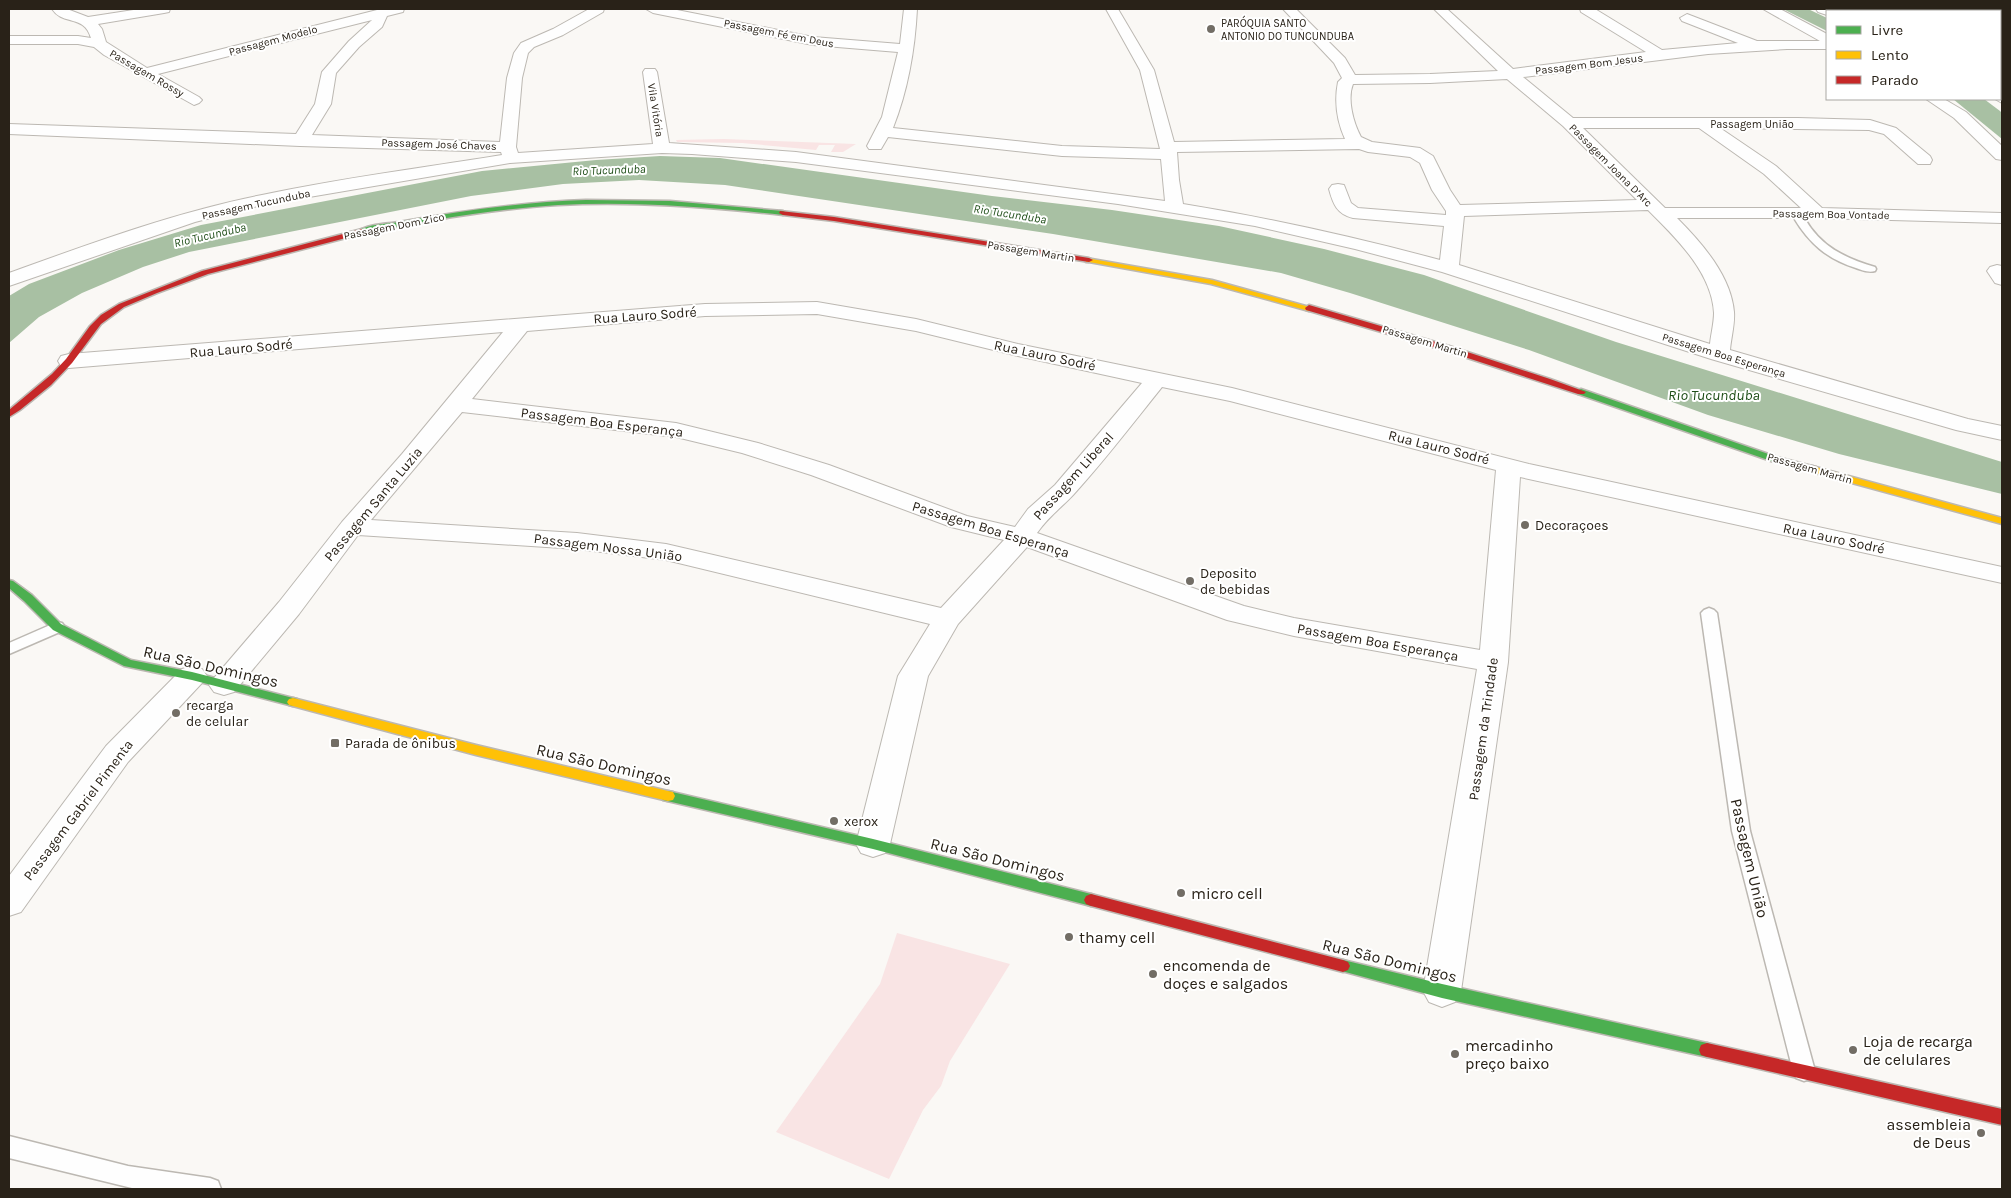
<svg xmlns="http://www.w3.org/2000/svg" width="2011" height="1198" viewBox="0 0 2011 1198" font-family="Karla,sans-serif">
<rect width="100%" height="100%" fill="#faf8f5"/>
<!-- green -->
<g fill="#f9e4e4">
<polygon points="724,139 856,144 843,152 831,152 835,145 819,145 816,150 742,143 677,142 676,140"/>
<polygon points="897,933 1010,964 950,1061 941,1086 923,1110 889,1179 776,1132 880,984"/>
</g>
<!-- water -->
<g fill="#a8c0a3">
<polygon points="1783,9 1808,9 1827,18 1827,31"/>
<polygon points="1953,99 1984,99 2000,111 2002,113 2002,139"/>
<polygon points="660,156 720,158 992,196 1112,210 1219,226 1324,249 1424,275 1616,342 2002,462 2002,494 1839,454 1708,415 1529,350 1350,293 1281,273 1053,234 725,185 639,180 563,184 471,196 189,252 143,267 82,293 39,317 9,343 9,296 29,284 119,250 201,225 482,171 596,160"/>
</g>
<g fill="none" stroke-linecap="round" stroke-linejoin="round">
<defs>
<g id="lane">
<path d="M1817,210L1820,211V215L1805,219C1821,247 1845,258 1875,267L1876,269L1875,271C1868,273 1862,270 1856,268C1827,259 1809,243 1794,218L1795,216Z"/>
<polygon points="1709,608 1714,610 1717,613 1750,831 1815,1071 1812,1078 1804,1081 1796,1078 1793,1071 1732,831 1701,613 1704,610"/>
<polygon points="57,622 62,623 65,627 62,631 9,654 9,643"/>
<polygon points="9,1136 128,1166 210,1178 218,1181 221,1189 136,1189 9,1158"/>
</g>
<g id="street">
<path d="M52,9H67L88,17L140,9H170L169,12L164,13L98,24L102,29L106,42L147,68L381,9H404L403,12L387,16L382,27L359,47L336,73L331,104L312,135L500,142L507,78L514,53L521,43L553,29L589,9H604L603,12L563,35L534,47L528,53L522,78L516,147L518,153L653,144L643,72L645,69H655L657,72L669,143L796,152L1165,201L1161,159L1062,156L888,137L881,149H869L867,146L882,117L898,52L813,45L653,13L646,9H672L813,37L900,44L904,9H917C915,49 908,90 893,128L1062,146L1160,149L1140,70L1106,9H1118L1154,70L1174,142L1345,139C1337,121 1334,102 1338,82L1342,78L1334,63L1283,9H1296L1345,58L1355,75L1430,74L1498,71L1434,9H1447L1513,69L1646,52L1581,12L1580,9H1595L1662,50L1738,43L1682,21L1680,18L1687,14L1757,41H1820L1763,9H1780L1827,34V49H1787L1708,54L1523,77L1573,118H1798L1870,120L1896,128L1930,156L1932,160L1930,164H1918L1884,134L1869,130L1720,128L1776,166L1822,208L2002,213V223L1817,218H1677C1702,243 1731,276 1734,312C1735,324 1731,338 1730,350L1968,419L2002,426V440L1956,430L1711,359L1442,272L1355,249L1255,226L1118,204L796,162L692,154L662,153L510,163L262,205L195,222L9,286V273C92,243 176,212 262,195C341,178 422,168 502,155L501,152L300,146L9,134V124L296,134L315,104L322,72L349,41L372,20L158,74L199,97L202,100L199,103L194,105L104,55L94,47L78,44H9V36H78L91,38C84,14 63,26 52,9ZM1507,79L1563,126L1637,200L1460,205L1450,190L1433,156L1420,148L1372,142L1361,137C1353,122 1347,99 1353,84L1430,83ZM1583,128H1699L1764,174L1801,208H1665ZM1359,149L1368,152L1410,157L1420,163L1432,190L1446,211V215L1358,208L1351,203L1344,185L1338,184L1332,185L1329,189C1333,204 1337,214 1353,218L1444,226L1440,260C1355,237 1270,218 1183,204L1179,180L1177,152ZM1648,210C1675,237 1712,272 1714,313C1714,323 1711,334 1710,344L1459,265L1464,216Z"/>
<polygon points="1816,9 1833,9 1835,11 1827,11 1827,15 1818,12"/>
<polygon points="1896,9 1911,9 1913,11 1898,11"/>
<rect x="2000" y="43" width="2" height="8"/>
<polygon points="2000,90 2002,91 2002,103 1995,99 2000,99"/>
<polygon points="1926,99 1944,99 1966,112 2002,146 2002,160 1996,159 1954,118"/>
<polygon points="1997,265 2002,266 2002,285 1995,283 1987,271 1990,267"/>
<path d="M817,302L916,319L1018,344L1232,388L1529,464L2002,567V583L1520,477L1508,662L1461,991L1455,1002L1442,1007L1429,1002L1423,991L1477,669L1294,636L1227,620L1027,547L958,624L928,676L890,844L885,853L873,857L861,853L856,844L898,676L930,624L666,560L577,549L358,535L299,614L234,692L224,695L214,692L209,685L214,678L279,602L342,522L402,454L503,332L69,368L61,366L58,361L61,356L69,354L705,304ZM817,314L916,331L1018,356L1142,383L1055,485L1028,509L1015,527L967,516L829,465L758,443L676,423L472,399L527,331L705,316ZM1162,387L1230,401L1496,470L1480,650L1294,618L1244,606L1037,533C1048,517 1062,507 1074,494C1105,460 1133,423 1162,387ZM462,412L676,437L742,453L811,475L951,527L1004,540L941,608L666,544L577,533L371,520Z"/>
<polygon points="192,666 202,669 207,676 202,683 128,762 21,912 9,916 9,876 106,746 182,669"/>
</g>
<g id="fast">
<path d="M586,200L670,201L783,211L787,213L783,215C708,207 633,201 558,205C492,209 427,221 362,233L358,231C368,224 387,224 399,222C461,211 523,202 586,200Z"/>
<polygon points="1581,389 1777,457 1816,467 1817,469 1812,472 1771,461 1578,394 1578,390"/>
<polygon points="9,580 13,581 32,595 61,624 131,660 192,672 293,698 297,699 299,702 297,705 293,706 192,680 124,666 53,630 24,601 9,588"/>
<polygon points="668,791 873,839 1091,894 1096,896 1098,900 1096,904 1091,906 873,849 663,800 661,796 663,792"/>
<polygon points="1343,960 1442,984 1707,1043 1713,1045 1715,1050 1713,1055 1707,1057 1442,998 1338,970 1336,966 1338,962"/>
</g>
<g id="slow">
<polygon points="1086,258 1212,280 1313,308 1309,311 1211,284 1089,262 1086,262"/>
<polygon points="1812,466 2002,518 2002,524 1808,471 1807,469 1808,467"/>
<polygon points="293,698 476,745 668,791 673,792 675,796 673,800 668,801 476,755 289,705 287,702 289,699"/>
</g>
<g id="jam">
<polygon points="780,211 834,217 1089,258 1093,260 1089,262 834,221 783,215 779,213"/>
<polygon points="362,229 366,231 365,233 208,274 157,293 124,307 101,324 72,363 51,385 20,410 9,417 9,410 52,374 66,359 90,326 101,315 119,304 202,271"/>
<polygon points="1309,305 1449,346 1550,379 1586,392 1584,394 1578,394 1443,350 1306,310 1305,308"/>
<polygon points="1091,894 1343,960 1348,962 1350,966 1348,970 1343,972 1091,906 1086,904 1084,900 1086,896"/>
<polygon points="1707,1043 2002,1109 2002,1125 1707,1057 1701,1055 1699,1050 1701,1045"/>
</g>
</defs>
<!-- lane casing -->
<use href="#lane" stroke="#bcb8b2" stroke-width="3"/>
<!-- street casing -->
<use href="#street" stroke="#bcb8b2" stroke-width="2"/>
<!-- fast casing -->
<use href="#fast" stroke="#bcb8b2" stroke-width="3"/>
<!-- slow casing -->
<use href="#slow" stroke="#bcb8b2" stroke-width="3"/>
<!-- jam casing -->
<use href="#jam" stroke="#bcb8b2" stroke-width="3"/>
<!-- lane -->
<use href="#lane" fill="#fefefe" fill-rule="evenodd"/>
<!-- street -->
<use href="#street" fill="#fefefe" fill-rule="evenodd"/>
<!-- fast -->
<use href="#fast" fill="#4caf50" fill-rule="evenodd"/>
<!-- slow -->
<use href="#slow" fill="#ffc107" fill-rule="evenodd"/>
<!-- jam -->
<use href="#jam" fill="#c62828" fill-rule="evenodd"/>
</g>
<!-- markers -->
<g fill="#726d65" stroke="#fff" stroke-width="2">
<circle cx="1211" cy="29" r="5"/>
<circle cx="1525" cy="525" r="5"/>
<circle cx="1190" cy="581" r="5"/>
<circle cx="176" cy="713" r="5"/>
<rect x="330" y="738" width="10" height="10" rx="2.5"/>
<circle cx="834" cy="821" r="5"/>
<circle cx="1181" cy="893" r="5"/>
<circle cx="1069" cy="937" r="5"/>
<circle cx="1153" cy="974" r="5"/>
<circle cx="1853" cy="1050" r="5"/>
<circle cx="1455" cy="1054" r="5"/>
<circle cx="1981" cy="1133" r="5"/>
</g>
<g text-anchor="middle" stroke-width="4" stroke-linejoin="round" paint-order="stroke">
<!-- far-poi labels -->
<g font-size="11" fill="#292218" stroke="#fff" text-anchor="start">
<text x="1221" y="27">PARÓQUIA SANTO<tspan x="1221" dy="13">ANTONIO DO TUNCUNDUBA</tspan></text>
</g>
<!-- far-street labels -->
<g font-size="11" fill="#292218" stroke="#fff">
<text transform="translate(779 33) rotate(11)" y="4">Passagem Fé em Deus</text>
<text transform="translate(273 40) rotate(-15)" y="4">Passagem Modelo</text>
<text transform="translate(1589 64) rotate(-7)" y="4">Passagem Bom Jesus</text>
<text transform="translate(147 73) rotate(30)" y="4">Passagem Rossy</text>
<text transform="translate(656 110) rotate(81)" y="4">Vila Vitória</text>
<text x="1752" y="128">Passagem União</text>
<text transform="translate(439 144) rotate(2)" y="4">Passagem José Chaves</text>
<text transform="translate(1611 165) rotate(45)" y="4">Passagem Joana D’Arc</text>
<text transform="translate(256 204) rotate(-12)" y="4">Passagem Tucunduba</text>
<text transform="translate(1831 214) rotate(1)" y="4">Passagem Boa Vontade</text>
<text transform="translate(394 226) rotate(-11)" y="4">Passagem Dom Zico</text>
<text transform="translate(1031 251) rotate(9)" y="4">Passagem Martin</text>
<text transform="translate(1425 341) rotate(17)" y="4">Passagem Martin</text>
<text transform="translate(1724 355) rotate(17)" y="4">Passagem Boa Esperança</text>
<text transform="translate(1810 468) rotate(16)" y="4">Passagem Martin</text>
</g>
<!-- far-water labels -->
<g font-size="12" font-style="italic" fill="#1f4e18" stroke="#fff">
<text transform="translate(609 170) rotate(-2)" y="4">Rio Tucunduba</text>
<text transform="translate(1010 214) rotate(9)" y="4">Rio Tucunduba</text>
<text transform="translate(210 235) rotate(-13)" y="4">Rio Tucunduba</text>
</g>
<!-- street labels -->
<g font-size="14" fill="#292218" stroke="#fff">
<text transform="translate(645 315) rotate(-4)" y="5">Rua Lauro Sodré</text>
<text transform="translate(241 348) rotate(-5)" y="5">Rua Lauro Sodré</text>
<text transform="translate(1045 355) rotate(12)" y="5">Rua Lauro Sodré</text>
<text transform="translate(602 422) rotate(7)" y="5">Passagem Boa Esperança</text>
<text transform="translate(1439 447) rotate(14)" y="5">Rua Lauro Sodré</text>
<text transform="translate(1073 476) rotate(-48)" y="5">Passagem Liberal</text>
<text transform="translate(373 504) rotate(-50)" y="5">Passagem Santa Luzia</text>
<text transform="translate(991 529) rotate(17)" y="5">Passagem Boa Esperança</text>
<text transform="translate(1834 538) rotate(12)" y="5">Rua Lauro Sodré</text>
<text transform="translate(608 547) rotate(7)" y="5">Passagem Nossa União</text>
<text transform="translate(1378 642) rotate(10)" y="5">Passagem Boa Esperança</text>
<text transform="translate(1483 729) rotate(-82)" y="5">Passagem da Trindade</text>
<text transform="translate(78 810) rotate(-53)" y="5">Passagem Gabriel Pimenta</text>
</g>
<!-- poi labels -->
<g font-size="14" fill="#292218" stroke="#fff" text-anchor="start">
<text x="1535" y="530">Decoraçoes</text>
<text x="1200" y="578">Deposito<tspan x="1200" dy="16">de bebidas</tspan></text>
<text x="186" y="710">recarga<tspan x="186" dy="16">de celular</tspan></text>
<text x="345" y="748">Parada de ônibus</text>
<text x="844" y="826">xerox</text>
</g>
<!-- water labels -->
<g font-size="15" font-style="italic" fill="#1f4e18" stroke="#fff">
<text x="1714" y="400">Rio Tucunduba</text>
</g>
<!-- near-street labels -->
<g font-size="16" fill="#292218" stroke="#fff">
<text transform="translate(211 666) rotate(13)" y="6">Rua São Domingos</text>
<text transform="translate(604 764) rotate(13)" y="6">Rua São Domingos</text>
<text transform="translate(1750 858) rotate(77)" y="6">Passagem União</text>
<text transform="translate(998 859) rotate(14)" y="6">Rua São Domingos</text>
<text transform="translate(1390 960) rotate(14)" y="6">Rua São Domingos</text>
</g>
<!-- near-poi labels -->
<g font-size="16" fill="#292218" stroke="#fff" text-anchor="start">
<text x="1191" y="899">micro cell</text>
<text x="1079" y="943">thamy cell</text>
<text x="1163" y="971">encomenda de<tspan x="1163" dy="18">doçes e salgados</tspan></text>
<text x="1863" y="1047">Loja de recarga<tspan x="1863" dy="18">de celulares</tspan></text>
<text x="1465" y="1051">mercadinho<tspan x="1465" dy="18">preço baixo</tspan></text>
<text x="1971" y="1130" text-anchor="end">assembleia<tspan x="1971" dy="18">de Deus</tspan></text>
</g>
</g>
<!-- border -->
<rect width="2011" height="1198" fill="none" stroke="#292218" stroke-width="20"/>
<!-- legend -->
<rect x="1826" y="10" width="175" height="90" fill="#ffffff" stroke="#a9a7a3"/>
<rect x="1836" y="26" width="25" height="8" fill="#4caf50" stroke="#a9a7a3"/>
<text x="1871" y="35" font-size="15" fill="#292218">Livre</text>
<rect x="1836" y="51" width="25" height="8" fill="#ffc107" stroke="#a9a7a3"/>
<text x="1871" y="60" font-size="15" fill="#292218">Lento</text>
<rect x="1836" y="76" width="25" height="8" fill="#c62828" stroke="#a9a7a3"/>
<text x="1871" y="85" font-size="15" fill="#292218">Parado</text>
</svg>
